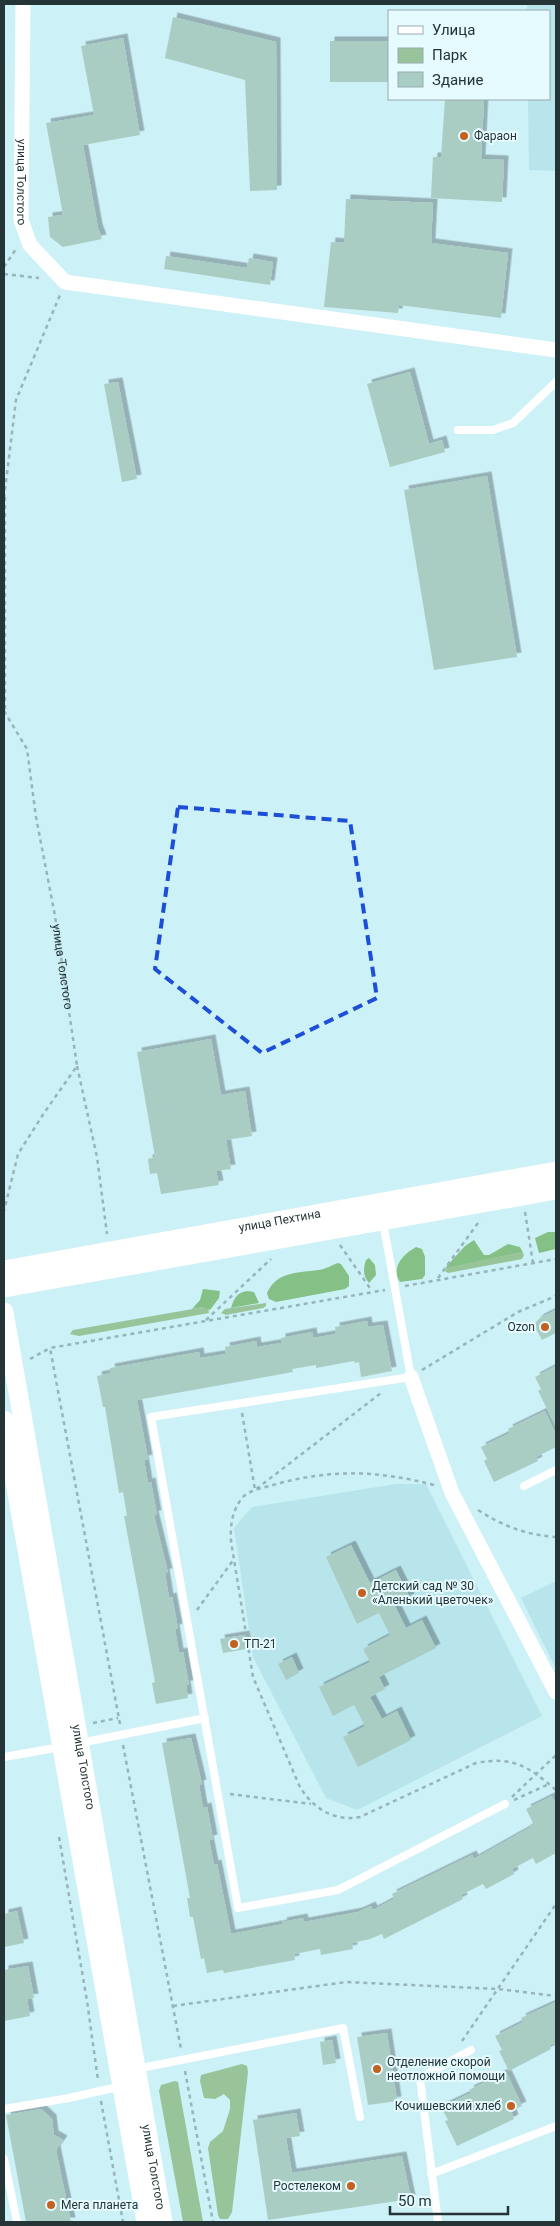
<svg xmlns="http://www.w3.org/2000/svg" width="560" height="2226" viewBox="0 0 560 2226" font-family="Roboto,sans-serif">
<defs>
<filter id="shadow"><feDropShadow dx="4.5" dy="-4.5" stdDeviation="0" flood-color="#0004"/></filter>
</defs>
<rect width="100%" height="100%" fill="#ccf1f7"/>
<!-- built -->
<g fill="#b7e5eb">
<polygon points="527,4 556,4 556,171 529,170 528,99 549,99 549,11 527,11"/>
<polygon points="396,1484 426,1484 542,1716 357,1810 326,1798 253,1657 234,1528 252,1507"/>
<polygon points="556,1581 556,1669 521,1598"/>
</g>
<!-- green -->
<g fill="#99c399">
<polygon points="519,1253 522,1253 524,1255 522,1259 448,1273 445,1271 447,1267"/>
<polygon points="266,1303 266,1306 263,1308 226,1315 221,1313 225,1309"/>
<polygon points="204,1307 208,1307 209,1313 79,1336 70,1334 73,1330"/>
<polygon points="242,2064 247,2066 248,2072 232,2212 228,2219 220,2219 218,2215 208,2148 210,2142 223,2131 230,2109 230,2100 224,2094 215,2099 204,2098 200,2081 201,2075"/>
<polygon points="175,2081 178,2082 203,2222 183,2222 159,2091 161,2085"/>
</g>
<!-- forest -->
<g fill="#85c086">
<polygon points="548,1232 556,1232 556,1249 539,1253 535,1238"/>
<polygon points="474,1240 484,1255 489,1255 508,1244 520,1247 524,1255 522,1253 519,1253 445,1268 465,1246"/>
<path d="M416,1247L422,1249L425,1257V1275L422,1279L400,1282C390,1267 404,1254 416,1247Z"/>
<path d="M369,1258L375,1265L376,1275L369,1283C363,1276 363,1269 366,1260Z"/>
<path d="M338,1263L341,1264L349,1276V1286L345,1289L276,1302L269,1299L267,1293C277,1271 298,1273 319,1270C326,1269 332,1265 338,1263Z"/>
<polygon points="203,1289 220,1291 219,1298 210,1310 204,1307 192,1309 200,1300"/>
<path d="M248,1291L254,1292L259,1303L231,1308C234,1298 237,1292 248,1291Z"/>
</g>
<!-- building -->
<g fill="#aacdc3" filter="url(#shadow)">
<polygon points="173,17 276,42 277,190 250,191 245,80 165,58"/>
<polygon points="123,38 140,135 83,145 98,228 102,239 63,247 50,237 48,217 63,215 46,123 94,115 81,46"/>
<rect x="330" y="41" width="59" height="41"/>
<polygon points="445,99 484,99 481,159 504,160 502,202 431,198 433,157 441,157"/>
<polygon points="346,199 433,203 431,243 508,253 501,318 399,305 398,313 324,307 331,242 344,243"/>
<polygon points="166,256 247,268 249,258 273,262 270,285 164,269"/>
<polygon points="410,372 429,444 442,440 445,452 390,467 367,384"/>
<polygon points="118,382 137,479 122,482 104,384"/>
<polygon points="487,476 517,657 434,670 404,490"/>
<polygon points="211,1039 221,1095 245,1091 252,1136 226,1140 231,1169 216,1171 219,1185 161,1194 157,1173 150,1174 148,1159 155,1157 137,1052"/>
<polygon points="556,1310 556,1333 542,1340 535,1327 536,1322 540,1318"/>
<polygon points="367,1321 368,1327 383,1325 392,1371 361,1377 359,1362 355,1363 354,1361 316,1368 316,1365 292,1369 293,1372 137,1400 148,1459 144,1460 148,1483 151,1482 157,1515 154,1515 168,1573 165,1573 169,1598 172,1597 178,1628 175,1629 179,1653 183,1652 189,1685 186,1685 188,1698 156,1704 152,1683 155,1682 124,1516 127,1516 123,1492 119,1493 105,1407 103,1407 97,1376 111,1373 110,1368 143,1362 199,1352 200,1358 226,1354 225,1347 256,1341 257,1347 281,1343 281,1338 312,1332 313,1338 336,1334 335,1327"/>
<polygon points="556,1366 556,1427 538,1391 541,1389 535,1377"/>
<polygon points="545,1411 556,1435 556,1447 536,1457 538,1461 494,1482 484,1461 487,1459 481,1447 510,1433 508,1429"/>
<polygon points="351,1545 370,1583 396,1570 410,1598 395,1606 406,1628 422,1620 436,1648 379,1677 385,1689 370,1697 382,1719 397,1711 411,1740 358,1767 343,1737 365,1726 354,1705 333,1716 319,1687 370,1662 363,1649 390,1635 379,1613 357,1624 326,1557"/>
<polygon points="245,1635 247,1649 223,1653 220,1639"/>
<polygon points="292,1657 299,1673 286,1680 278,1664"/>
<polygon points="191,1738 202,1784 199,1785 203,1808 207,1807 213,1839 209,1840 214,1865 217,1864 231,1934 283,1924 282,1922 303,1918 304,1922 358,1912 371,1906 373,1910 394,1899 392,1894 472,1855 474,1859 531,1827 530,1825 533,1823 526,1809 552,1796 556,1805 556,1853 536,1864 533,1858 512,1869 514,1874 486,1889 483,1884 461,1895 463,1899 384,1939 382,1934 370,1939 352,1943 353,1949 321,1955 320,1949 294,1954 295,1960 224,1973 223,1970 207,1973 204,1958 201,1959 193,1917 190,1917 187,1898 190,1898 162,1743"/>
<polygon points="17,1911 24,1943 4,1947 4,1914"/>
<polygon points="28,1966 34,1998 27,1999 30,2016 4,2021 4,1970"/>
<polygon points="556,2002 556,2042 549,2046 551,2049 509,2071 499,2051 502,2050 495,2036 523,2022 521,2018"/>
<polygon points="387,2033 397,2101 368,2105 357,2037"/>
<polygon points="332,2040 336,2063 323,2065 320,2042"/>
<polygon points="506,2072 522,2106 511,2111 514,2119 457,2146 445,2121 448,2120 441,2107 471,2093 469,2090"/>
<polygon points="41,2109 52,2119 54,2135 63,2140 56,2150 71,2222 26,2222 6,2115"/>
<polygon points="296,2113 300,2136 286,2138 292,2173 402,2156 411,2199 268,2220 253,2120"/>
</g>
<g fill="none" stroke-linecap="round" stroke-linejoin="round">
<!-- path -->
<g stroke="#97b5ba" stroke-width="2.5" stroke-dasharray="4 4" stroke-linecap="butt">
<polyline points="4,267 16,249"/>
<polyline points="4,274 39,278"/>
<polyline points="5,497 5,711"/>
<polyline points="4,498 16,400 60,295"/>
<path id="s1" d="M4,711L27,749L36,817L55,916L77,1066L44,1113L18,1154L4,1211"/>
<polyline points="77,1066 97,1157 107,1234"/>
<polyline points="525,1212 533,1263"/>
<polyline points="340,1245 372,1291"/>
<polyline points="438,1278 478,1223 482,1222"/>
<polyline points="405,1286 556,1259"/>
<polyline points="206,1320 271,1259"/>
<polyline points="30,1359 50,1348"/>
<polyline points="422,1370 518,1312 556,1296"/>
<polyline points="242,1413 255,1490 381,1393"/>
<path d="M434,1485C377,1470 329,1469 273,1485C263,1488 249,1490 242,1498C232,1511 230,1526 231,1541L253,1677L299,1785C311,1807 333,1822 360,1817L476,1763C513,1756 528,1766 556,1790"/>
<path d="M478,1510C503,1526 526,1535 556,1537"/>
<polyline points="197,1610 234,1559"/>
<polyline points="93,1723 118,1718"/>
<polyline points="120,1724 50,1348 385,1290"/>
<polyline points="123,1745 181,2049"/>
<polyline points="230,1794 311,1804"/>
<polyline points="512,1797 556,1755"/>
<polyline points="514,1800 549,1784"/>
<polyline points="59,1837 87,2001 98,2080"/>
<polyline points="173,2006 346,1982 498,1989 556,1996"/>
<polyline points="462,2041 556,1904"/>
<polyline points="185,2071 213,2222"/>
<polyline points="101,2101 123,2222"/>
</g>
<!-- service -->
<g stroke="#fff" stroke-width="8">
<polyline points="458,430 493,430 513,423 556,382"/>
<polyline points="383,1222 411,1377 151,1417 238,1908 338,1890 505,1804"/>
<polyline points="524,1486 556,1470"/>
<polyline points="80,1743 205,1718"/>
<polyline points="4,1757 61,1747"/>
<polyline points="136,2069 343,2028 360,2117"/>
<polyline points="4,2109 69,2098 122,2086"/>
<polyline points="4,2159 17,2222"/>
<polyline points="431,2174 556,2126"/>
<polyline points="438,2222 420,2078 471,2050"/>
</g>
<!-- minor -->
<g stroke="#fff" stroke-width="15">
<path id="s2" d="M23,4L21,220L30,245L65,282L556,350"/>
<polyline points="411,1377 452,1493 556,1692"/>
</g>
<!-- tertiary -->
<g stroke="#fff" stroke-width="19">
<path id="s3" d="M4,1270L556,1171"/>
<polyline points="4,1288 556,1190"/>
<path id="s4" d="M4,1312L163,2222"/>
<polyline points="4,1420 146,2222"/>
</g>
</g>
<!-- marked area -->
<path fill="none" stroke="#1d4ed8" stroke-width="4" stroke-dasharray="10 6" stroke-linejoin="round" d="M178,807L350,821L377,998L262,1053L155,969Z"/>
<!-- markers -->
<g fill="#c26120" stroke="#e5fbff" stroke-width="2">
<circle cx="464" cy="136" r="5"/>
<circle cx="545" cy="1327" r="5"/>
<circle cx="362" cy="1593" r="5"/>
<circle cx="234" cy="1644" r="5"/>
<circle cx="377" cy="2069" r="5"/>
<circle cx="511" cy="2106" r="5"/>
<circle cx="351" cy="2186" r="5"/>
<circle cx="51" cy="2205" r="5"/>
</g>
<g text-anchor="middle" stroke-width="4" stroke-linejoin="round" paint-order="stroke">
<!-- poi labels -->
<g font-size="12" fill="#253436" stroke="#e5fbff" text-anchor="start">
<text x="474" y="140">Фараон</text>
<text x="535" y="1331" text-anchor="end">Ozon</text>
<text x="372" y="1590">Детский сад № 30<tspan x="372" dy="14">«Аленький цветочек»</tspan></text>
<text x="244" y="1648">ТП-21</text>
<text x="387" y="2066">Отделение скорой<tspan x="387" dy="14">неотложной помощи</tspan></text>
<text x="501" y="2110" text-anchor="end">Кочишевский хлеб</text>
<text x="341" y="2190" text-anchor="end">Ростелеком</text>
<text x="61" y="2209">Мега планета</text>
</g>
<!-- street labels -->
<g font-size="12" fill="#253436" stroke="#e5fbff">
<text dy="4" stroke="none"><textPath href="#s2" startOffset="178">улица Толстого</textPath></text>
<text dy="4" stroke="none"><textPath href="#s1" startOffset="265">улица Толстого</textPath></text>
<text dy="4" stroke="none"><textPath href="#s3" startOffset="280">улица Пехтина</textPath></text>
<text dy="4" stroke="none"><textPath href="#s4" startOffset="462">улица Толстого</textPath></text>
<text dy="4" stroke="none"><textPath href="#s4" startOffset="868">улица Толстого</textPath></text>
</g>
</g>
<!-- border -->
<rect width="560" height="2226" fill="none" stroke="#253436" stroke-width="10"/>
<!-- legend -->
<rect x="388" y="10" width="162" height="90" fill="#e5fbff" stroke="#98abaf"/>
<rect x="398" y="26" width="25" height="8" fill="#ffffff" stroke="#98abaf"/>
<text x="432" y="35" font-size="15" fill="#253436">Улица</text>
<rect x="398" y="48" width="25" height="15" fill="#99c399" stroke="#98abaf"/>
<text x="432" y="60" font-size="15" fill="#253436">Парк</text>
<rect x="398" y="72" width="25" height="15" fill="#aacdc3" stroke="#98abaf"/>
<text x="432" y="85" font-size="15" fill="#253436">Здание</text>
<!-- scale -->
<path d="M390 2206v8h118v-8" fill="none" stroke="#253436" stroke-width="2.5"/>
<text x="398" y="2206" font-size="15" fill="#253436" stroke="#e5fbff" stroke-width="4" paint-order="stroke">50 m</text>
</svg>
